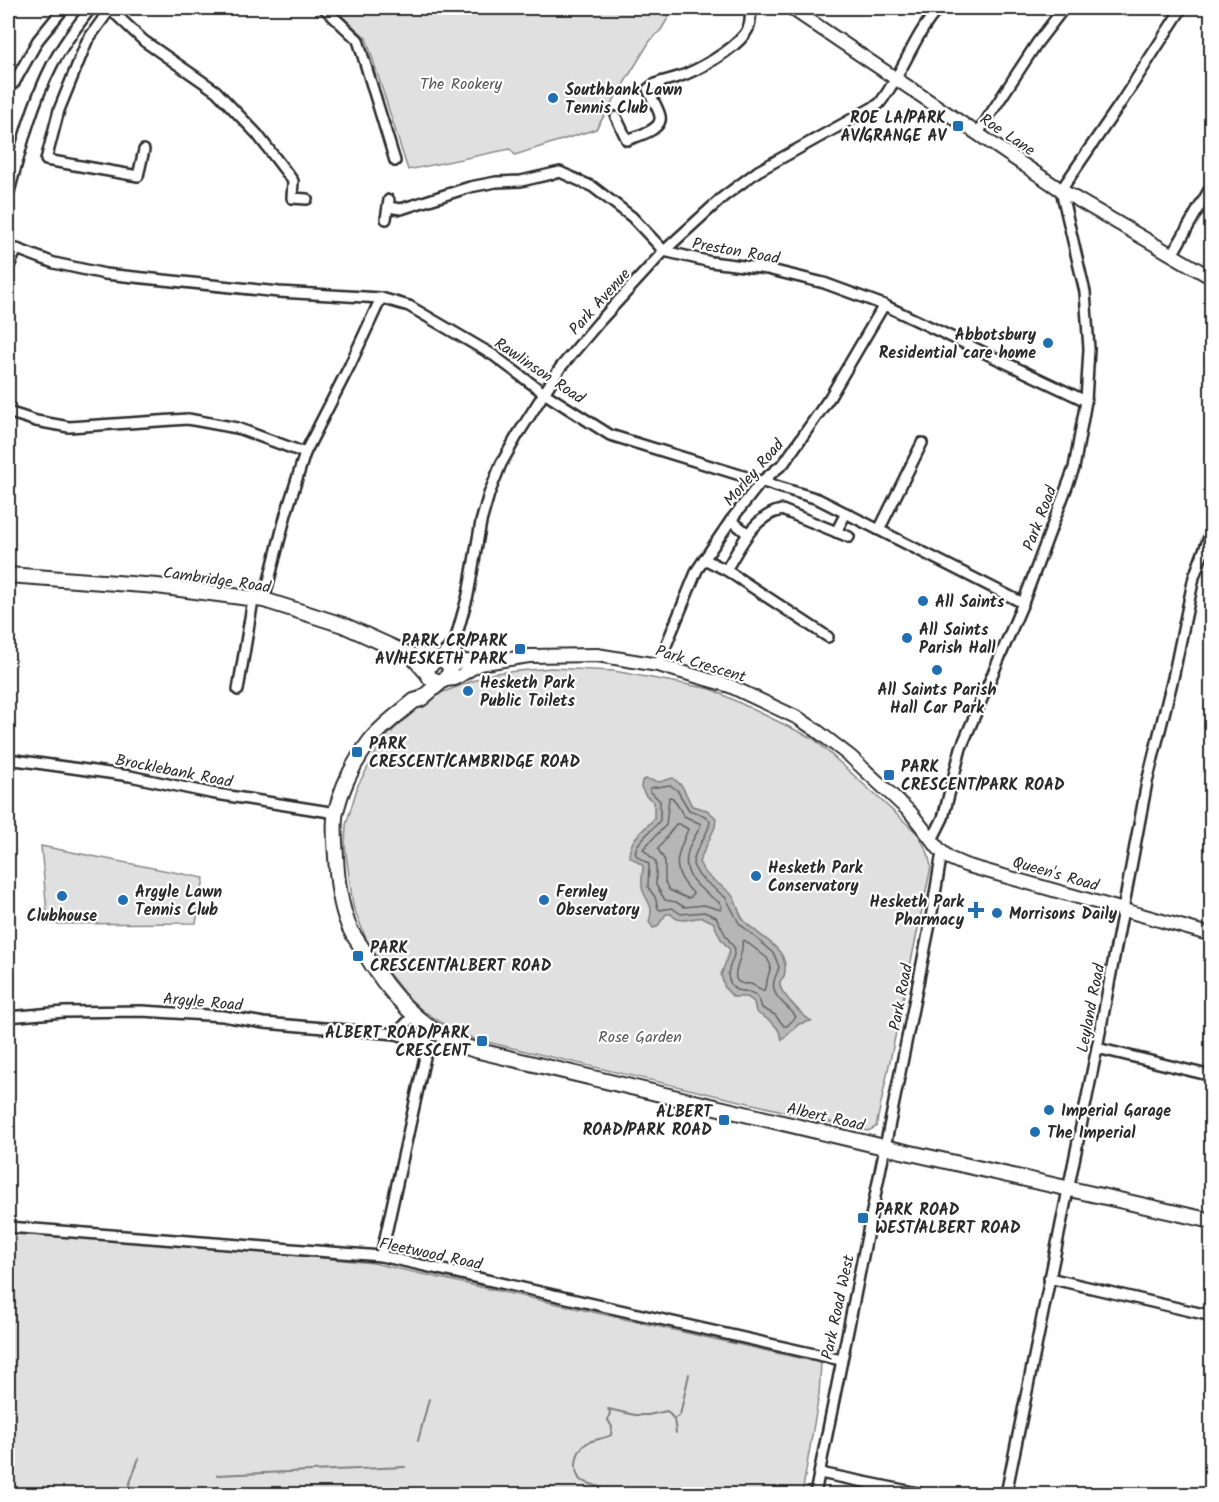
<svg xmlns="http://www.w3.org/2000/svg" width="1219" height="1502" viewBox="0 0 1219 1502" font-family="Kalam,sans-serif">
<rect width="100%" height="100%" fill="#fff"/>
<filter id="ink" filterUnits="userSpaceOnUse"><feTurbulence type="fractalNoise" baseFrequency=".0167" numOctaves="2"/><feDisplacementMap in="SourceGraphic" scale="12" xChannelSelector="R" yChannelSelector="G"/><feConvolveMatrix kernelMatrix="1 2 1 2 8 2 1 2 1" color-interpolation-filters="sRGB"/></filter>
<g filter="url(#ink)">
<!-- green -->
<g fill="#e0e0e0" stroke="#868686" stroke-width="1.5">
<polygon points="333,8 674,8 661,30 650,41 596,129 515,155 510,149 408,170 366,38"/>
<polygon points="551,668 614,671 711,689 814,739 918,834 928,853 931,867 876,1127 868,1131 474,1039 448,1027 423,1011 405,994 371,951 353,906 345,846 346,825 358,785 383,740 412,712 438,694 494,673"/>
<polygon points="41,846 204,878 196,923 48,924"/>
<polygon points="8,1234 132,1239 373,1263 821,1363 819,1395 802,1494 8,1494"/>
</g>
<!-- water -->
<path fill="#b6b6b6" stroke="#7e7e7e" stroke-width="1.5" d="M673,778L682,786L692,806L707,810L716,818L715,827L699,862C707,881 720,882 731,894C737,901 738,912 743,919C752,931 768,938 778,950C784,956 787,967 784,976C781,981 780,978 780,984C779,992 803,1016 811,1021L799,1024L782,1040C778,1023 769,1021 756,1012L754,1002L747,997H733L725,988L721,975L730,950L721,939L713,922C710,921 707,919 704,918C691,916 681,926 671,914H666L657,927L653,928L649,922C654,906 649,905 643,891C640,884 643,874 643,866L629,856C630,838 642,832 654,819V802L646,796L641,787L642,781L646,779L659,782Z"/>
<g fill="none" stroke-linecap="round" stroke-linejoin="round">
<!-- shore -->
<g stroke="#636363" stroke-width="1.5">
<path d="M670,785L677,790L689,810L705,816L710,821C709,836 693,849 693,865L699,876L726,898L739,923L774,954L779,967C778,972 775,976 774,981C770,997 789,1006 796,1017L787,1026H784L775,1015L762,1008C758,992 752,992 736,990C720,974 733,967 735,949L726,936L716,917L704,912L681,914L672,908L660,910L658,908L655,897L648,887L649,864C645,861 640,859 637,856C629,846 655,829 660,820V801L650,791V788Z"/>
<path d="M669,797L673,798L684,816L701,824C699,831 693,838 690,846C678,874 698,888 720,903L722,907L721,910L704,905L684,907L676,902L665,900L656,885V862L643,849L666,825Z"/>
<path d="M676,824H679L688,829C677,857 669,869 693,893L691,897L687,898L669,890L665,882V861L658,849Z"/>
<path d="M744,940L767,958L771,966L764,991C760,989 756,986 751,984C748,983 744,985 741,983C727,979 745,956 742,942Z"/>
</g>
<!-- stream -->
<g stroke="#7e7e7e" stroke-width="2">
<polyline points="675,1418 680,1415 689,1374"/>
<polyline points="418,1441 429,1399"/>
<polyline points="217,1475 405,1467"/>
<polyline points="126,1494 139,1458"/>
<path d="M612,1494L599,1487L580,1480C573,1469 575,1451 587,1443C594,1439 604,1439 611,1435L612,1427L608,1420L610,1412L608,1409L635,1415H648L667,1411L674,1419L676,1433"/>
</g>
<defs>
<g id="minor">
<polyline points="109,8 144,41 216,91 257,134 293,181 292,198 307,199"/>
<polyline points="324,8 358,40 395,161"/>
<polyline points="110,9 87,41 59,110 46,160 138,176 144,150"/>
<polyline points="8,82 14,83 38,40 64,8"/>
<path d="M616,117L627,140C637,136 663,130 660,116C658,107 651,98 648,89C657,81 666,81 678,77C697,71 732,51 745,34C751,26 751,17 750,8"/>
<polyline points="978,133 1037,43 1064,8"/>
<path d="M8,196C20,151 31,106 52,65C63,44 77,26 91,8"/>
<polyline points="388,207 401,209 470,187 496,182 521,181 560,172 593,187 632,217 664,251 711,262 767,269 824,283 884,305 1086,401"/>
<polyline points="386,219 389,200"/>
<polyline points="1172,255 1212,185"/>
<polyline points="8,268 17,249 54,263 105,274 279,292 381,298 409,306 493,355 544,393 610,435 818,499 1023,603"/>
<polyline points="8,412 36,421 69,427 188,419 237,428 305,453"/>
<polyline points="731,520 748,534"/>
<polyline points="879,530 922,443"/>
<polyline points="836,532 846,513"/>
<polyline points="704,559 726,570"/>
<polyline points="264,600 286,514 305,453 350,365 381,298"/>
<path d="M828,637L726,570C740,547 754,515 782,510L849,537"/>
<polyline points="438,659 455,641"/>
<path d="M448,664C454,657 459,651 455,641L468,595L481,522L489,494L501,464L517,436L560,368L599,322L664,251L723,197L758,171L879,104C903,74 913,36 939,8"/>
<polyline points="658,665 697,570 731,520 761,482 784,463 830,397 884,305"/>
<polyline points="238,690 253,600"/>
<polyline points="8,759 130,776 210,793 336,813"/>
<polyline points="932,840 943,818 961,748 1023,603 1074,468 1086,401 1089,349 1085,292 1061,190 1122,101 1182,8"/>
<path d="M8,1017L64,1012L142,1011L223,1016L264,1023L396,1034C410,1039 424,1042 437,1032"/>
<polyline points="396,1034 414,1015"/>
<polyline points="1097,1048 1212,1076"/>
<polyline points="8,1227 381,1256 841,1360"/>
<polyline points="381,1256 427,1048 426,1038"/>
<polyline points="1049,1278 1212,1316"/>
<polyline points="820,1473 923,1494"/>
<polyline points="815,1494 930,924 942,852"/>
<polyline points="1006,1494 1097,1048 1147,782 1173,678 1194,577 1212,529"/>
</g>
<g id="major">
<polyline points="791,8 1061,190 1212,278"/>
<polyline points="448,665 467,661 479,664 529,656 597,655 658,665 730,686 798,718 816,730 851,757 911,813 939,849 949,858 965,865 1212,935"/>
<polyline points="445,680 455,679 479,664"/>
</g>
<g id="highway">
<polyline points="8,575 157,586 264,600 343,625 412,656 428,674"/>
<path d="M412,656C422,654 433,657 442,660C456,665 449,679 439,682L430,678L427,672L429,665L437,660"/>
<path d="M442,681L421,699L414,701C400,713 381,726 370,741C355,761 342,787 336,811C333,825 335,842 336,857C337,878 340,904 348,924C351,933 357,940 362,948C387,993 424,1034 475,1050L884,1147L1212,1221"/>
</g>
</defs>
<!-- minor casing -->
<use href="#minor" stroke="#2b2b2b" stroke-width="14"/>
<!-- major casing -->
<use href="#major" stroke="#2b2b2b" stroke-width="16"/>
<!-- highway casing -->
<use href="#highway" stroke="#2b2b2b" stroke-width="18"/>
<!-- minor -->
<use href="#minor" stroke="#fff" stroke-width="9"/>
<!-- major -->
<use href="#major" stroke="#fff" stroke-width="12"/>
<!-- highway -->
<use href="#highway" stroke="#fff" stroke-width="14"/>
</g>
</g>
<!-- markers -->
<g fill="#1f6fb2" stroke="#fff" stroke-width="2">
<circle cx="553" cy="98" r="6"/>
<rect x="952" y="120" width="12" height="12" rx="3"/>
<circle cx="1048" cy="343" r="6"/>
<circle cx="923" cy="601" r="6"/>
<circle cx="907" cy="638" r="6"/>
<rect x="514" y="643" width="12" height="12" rx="3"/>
<circle cx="937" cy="670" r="6"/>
<circle cx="468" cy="691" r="6"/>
<rect x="351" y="746" width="12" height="12" rx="3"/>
<rect x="883" y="769" width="12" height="12" rx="3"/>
<circle cx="756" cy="876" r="6"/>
<circle cx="62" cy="896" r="6"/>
<circle cx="123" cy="900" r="6"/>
<circle cx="544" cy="900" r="6"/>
<path d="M973 901h6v6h6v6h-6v6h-6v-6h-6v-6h6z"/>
<circle cx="997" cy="913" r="6"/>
<rect x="352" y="950" width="12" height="12" rx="3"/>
<rect x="476" y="1035" width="12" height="12" rx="3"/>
<circle cx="1049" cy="1110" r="6"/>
<rect x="718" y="1114" width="12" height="12" rx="3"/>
<circle cx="1035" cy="1132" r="6"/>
<rect x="857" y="1212" width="12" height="12" rx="3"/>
</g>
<g text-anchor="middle" stroke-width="4.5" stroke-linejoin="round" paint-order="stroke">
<!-- park labels -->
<g font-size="16" fill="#585858" stroke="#fff">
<text x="461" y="89">The Rookery</text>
<text x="640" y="1042">Rose Garden</text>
</g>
<!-- poi labels -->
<g font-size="16" font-weight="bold" fill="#2b2b2b" stroke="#fff" text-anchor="start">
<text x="565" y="95">Southbank Lawn<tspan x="565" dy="18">Tennis Club</tspan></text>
<text x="946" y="123" text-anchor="end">ROE LA/PARK<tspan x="946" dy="18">AV/GRANGE AV</tspan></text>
<text x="1036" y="340" text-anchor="end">Abbotsbury<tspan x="1036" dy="18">Residential care home</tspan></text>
<text x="935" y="607">All Saints</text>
<text x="919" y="635">All Saints<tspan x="919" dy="18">Parish Hall</tspan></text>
<text x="508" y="646" text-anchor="end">PARK CR/PARK<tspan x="508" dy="18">AV/HESKETH PARK</tspan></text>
<text x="480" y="688">Hesketh Park<tspan x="480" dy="18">Public Toilets</tspan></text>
<text x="937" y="695" text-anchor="middle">All Saints Parish<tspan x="937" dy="18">Hall Car Park</tspan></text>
<text x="369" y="749">PARK<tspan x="369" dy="18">CRESCENT/CAMBRIDGE ROAD</tspan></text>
<text x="901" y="772">PARK<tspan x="901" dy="18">CRESCENT/PARK ROAD</tspan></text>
<text x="768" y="873">Hesketh Park<tspan x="768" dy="18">Conservatory</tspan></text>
<text x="135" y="897">Argyle Lawn<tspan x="135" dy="18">Tennis Club</tspan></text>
<text x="556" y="897">Fernley<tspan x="556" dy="18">Observatory</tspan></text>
<text x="964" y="907" text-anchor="end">Hesketh Park<tspan x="964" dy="18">Pharmacy</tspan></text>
<text x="1009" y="919">Morrisons Daily</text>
<text x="62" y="921" text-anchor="middle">Clubhouse</text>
<text x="370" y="953">PARK<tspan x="370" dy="18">CRESCENT/ALBERT ROAD</tspan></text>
<text x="470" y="1038" text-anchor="end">ALBERT ROAD/PARK<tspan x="470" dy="18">CRESCENT</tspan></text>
<text x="1061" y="1116">Imperial Garage</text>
<text x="712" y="1117" text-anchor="end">ALBERT<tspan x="712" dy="18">ROAD/PARK ROAD</tspan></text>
<text x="1047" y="1138">The Imperial</text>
<text x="875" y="1215">PARK ROAD<tspan x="875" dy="18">WEST/ALBERT ROAD</tspan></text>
</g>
<!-- street labels -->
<g font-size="16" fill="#2b2b2b" stroke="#fff">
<text transform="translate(1008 134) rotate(34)" y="6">Roe Lane</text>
<text transform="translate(736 250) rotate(10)" y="6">Preston Road</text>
<text transform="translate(599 301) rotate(-48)" y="6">Park Avenue</text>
<text transform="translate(540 370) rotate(34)" y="6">Rawlinson Road</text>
<text transform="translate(753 472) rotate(-49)" y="6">Morley Road</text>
<text transform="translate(1039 518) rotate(-69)" y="6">Park Road</text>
<text transform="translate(217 579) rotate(8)" y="6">Cambridge Road</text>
<text transform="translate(701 663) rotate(17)" y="6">Park Crescent</text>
<text transform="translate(174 770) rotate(11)" y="6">Brocklebank Road</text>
<text transform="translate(1056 873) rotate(16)" y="6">Queen's Road</text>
<text transform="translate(900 997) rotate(-79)" y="6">Park Road</text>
<text transform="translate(203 1001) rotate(5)" y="6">Argyle Road</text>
<text transform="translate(1090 1008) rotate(-79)" y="6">Leyland Road</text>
<text transform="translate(826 1116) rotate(13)" y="6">Albert Road</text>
<text transform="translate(431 1253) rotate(12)" y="6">Fleetwood Road</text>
<text transform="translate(837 1307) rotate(-78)" y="6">Park Road West</text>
</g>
</g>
<!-- margin -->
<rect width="1219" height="1502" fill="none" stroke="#fff" stroke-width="30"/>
<rect x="15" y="15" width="1189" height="1472" fill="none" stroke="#2b2b2b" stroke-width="2" filter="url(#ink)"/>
</svg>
